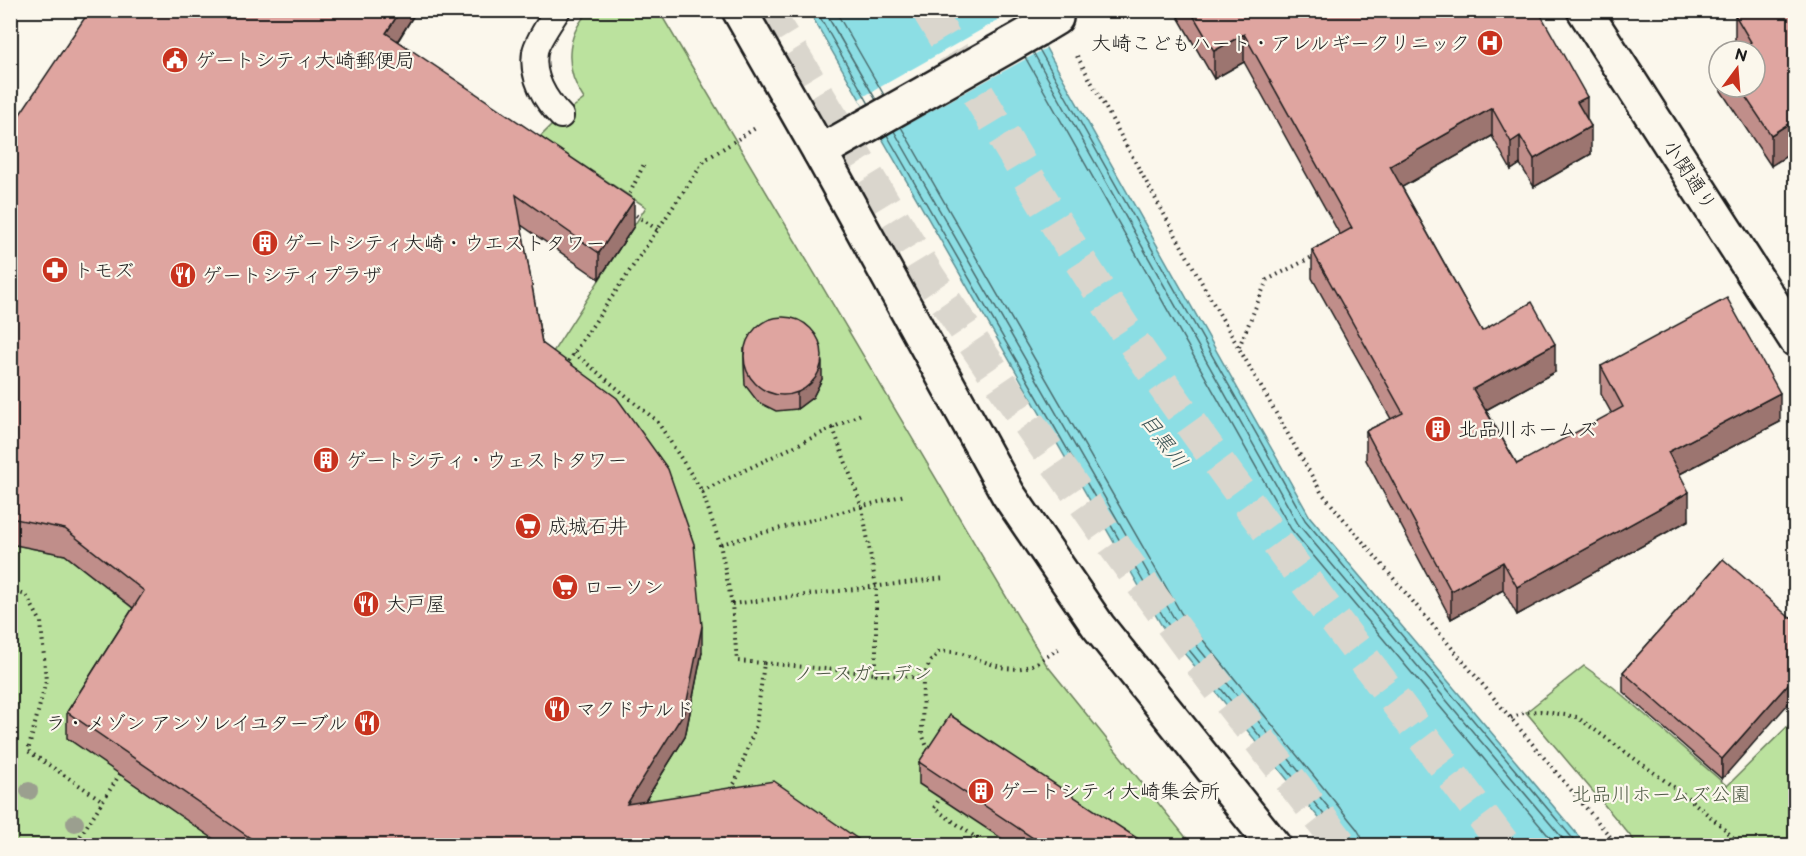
<svg xmlns="http://www.w3.org/2000/svg" width="1806" height="856" viewBox="0 0 1806 856" font-family="'Balsamiq Sans','Klee One',sans-serif">
<rect width="100%" height="100%" fill="#fbf7ec"/>
<filter id="ink" filterUnits="userSpaceOnUse"><feTurbulence type="fractalNoise" baseFrequency=".0167" numOctaves="2"/><feDisplacementMap in="SourceGraphic" scale="12" xChannelSelector="R" yChannelSelector="G"/><feConvolveMatrix kernelMatrix="1 2 1 2 8 2 1 2 1" color-interpolation-filters="sRGB"/></filter>
<g filter="url(#ink)">
<!-- green -->
<g fill="#bbe29e" stroke="#6c7f5d" stroke-width="1.5">
<path d="M589,11H659L1046,664L1192,845H831L680,822L647,798L685,736L542,369L646,207L540,137L561,116L584,99C564,70 565,36 589,11Z"/>
<polygon points="10,544 65,555 144,617 120,774 223,845 11,845"/>
<polygon points="1584,666 1613,687 1727,786 1795,719 1795,845 1638,845 1526,712"/>
</g>
<!-- water -->
<polygon fill="#8cdee4" stroke="#5f9094" stroke-width="1.5" points="809,11 1025,11 1310,517 1586,845 1341,845 1162,626"/>
<!-- pier -->
<polygon fill="#fbf7ec" points="1012,11 1025,11 1046,48 882,138 859,99 1011,13"/>
<g fill="none" stroke-linecap="round" stroke-linejoin="round">
<!-- shore -->
<g stroke="#496a6c" stroke-width="1.5">
<polyline points="816,10 869,104"/>
<polyline points="824,10 876,100"/>
<polyline points="835,10 884,95"/>
<polyline points="1039,49 1305,520 1579,846"/>
<polyline points="1033,52 1298,524 1569,846"/>
<polyline points="1025,57 1291,529 1557,846"/>
<polyline points="901,127 1181,613 1357,829 1361,836 1362,846"/>
<polyline points="894,131 1174,618 1350,834 1353,846"/>
<polyline points="887,135 1167,623 1344,839 1346,846"/>
</g>
<!-- highway-tunnel -->
<g stroke="#dad6cd" stroke-width="33" stroke-dasharray="33 16" stroke-linecap="butt">
<polyline points="766,10 929,277 1025,418 1116,548 1215,683 1342,846"/>
<path d="M928,10C996,124 1063,239 1138,349C1255,518 1381,681 1505,846"/>
</g>
<defs>
<path id="lane" d="M558,10C552,19 536,43 535,52C531,77 545,100 561,116"/>
<g id="street">
<polyline points="1036,30 1056,18 1051,10"/>
<polyline points="820,152 873,122"/>
</g>
<g id="secondary">
<polyline points="739,10 820,152 1008,494 1098,626 1274,846"/>
<polyline points="1584,10 1796,340"/>
</g>
</defs>
<!-- lane casing -->
<use href="#lane" stroke="#1c1c1c" stroke-width="28"/>
<!-- street casing -->
<use href="#street" stroke="#1c1c1c" stroke-width="38"/>
<!-- secondary casing -->
<use href="#secondary" stroke="#1c1c1c" stroke-width="38"/>
<!-- path -->
<g stroke="#1c1c1c" stroke-width="4" stroke-dasharray="1.5 4.5" stroke-linecap="butt">
<polyline points="1077,56 1208,294 1321,492 1618,846"/>
<polyline points="627,199 645,162"/>
<polyline points="631,212 658,230"/>
<polyline points="1239,347 1267,280 1316,255"/>
<polyline points="574,353 657,421 702,491 720,544 732,604 737,661 764,663 756,725 736,781 730,790"/>
<polyline points="565,366 705,160 757,127"/>
<path d="M833,428L862,507L876,586V674L923,678L930,662L939,652C968,648 994,673 1022,668C1036,666 1048,655 1060,648"/>
<polyline points="702,491 863,413"/>
<polyline points="721,544 905,495"/>
<polyline points="10,590 26,595 41,622 46,681 28,751 103,801"/>
<polyline points="732,604 945,578"/>
<polyline points="764,663 876,674"/>
<polyline points="923,678 922,734 929,752"/>
<polyline points="1511,718 1526,712 1540,711 1577,717 1686,796 1726,830 1739,846"/>
<polyline points="941,796 934,808 988,846"/>
<polyline points="74,846 120,774"/>
<polyline points="1786,846 1796,831"/>
</g>
<!-- lane -->
<use href="#lane" stroke="#fbf7ec" stroke-width="24"/>
<!-- street -->
<use href="#street" stroke="#fbf7ec" stroke-width="33"/>
<!-- secondary -->
<use href="#secondary" stroke="#fbf7ec" stroke-width="33"/>
<defs>
<polyline id="street-bridge" points="873,122 1036,30"/>
</defs>
<!-- street-bridge casing -->
<use href="#street-bridge" stroke="#1c1c1c" stroke-width="38" stroke-linecap="butt"/>
<!-- street-bridge -->
<use href="#street-bridge" stroke="#fbf7ec" stroke-width="33"/>
</g>
<!-- trees -->
<g fill="#9b9f8f">
<circle cx="29" cy="791" r="9"/>
<circle cx="75" cy="823" r="9"/>
</g>
<!-- wall -->
<g fill="#c08e8a" stroke="#1c1c1c" stroke-width="1.5">
<polygon points="417,10 398,41 634,226 599,279 521,225 542,343 702,652 685,737 645,801 868,846 224,846 67,738 67,712 133,608 65,555 10,544 10,129"/>
<polygon points="1174,10 1538,10 1587,120 1591,154 1534,187 1520,164 1511,170 1492,136 1402,187 1482,331 1555,372 1486,410 1517,464 1612,414 1601,394 1601,366 1780,422 1680,474 1689,520 1517,615 1503,590 1451,619 1366,460 1366,431 1391,419 1312,278 1312,250 1340,235 1244,62 1214,79"/>
<polygon points="1781,10 1771,166 1721,91 1721,87 1755,87 1735,45 1735,15"/>
<polygon points="744,349 822,379 813,397 797,409 776,411 758,402 745,385 744,365"/>
<polygon points="1723,559 1722,779 1623,692 1623,672"/>
<polygon points="919,762 1149,846 1013,846 919,784"/>
</g>
<!-- shaded-wall -->
<g fill="#9c7470" stroke="#1c1c1c" stroke-width="1.5">
<polygon points="401,10 417,10 386,59 386,33"/>
<polygon points="1244,34 1244,62 1214,79 1214,51"/>
<polygon points="1587,97 1587,125 1577,102"/>
<polygon points="1492,108 1492,136 1390,194 1390,166"/>
<polygon points="1796,119 1796,150 1771,166 1771,135"/>
<polygon points="1591,126 1591,154 1534,187 1534,159"/>
<polygon points="1520,136 1520,164 1511,170 1511,142"/>
<polygon points="634,200 634,226 599,279 599,253"/>
<polygon points="1555,344 1555,372 1473,417 1473,389"/>
<polygon points="822,363 822,379 813,397 797,409 797,393"/>
<polygon points="1780,393 1780,422 1668,480 1668,452"/>
<polygon points="1689,492 1689,520 1517,615 1517,587"/>
<polygon points="1503,562 1503,590 1451,619 1451,591"/>
<polygon points="702,626 702,652 685,737 627,830 627,804"/>
<polygon points="1796,675 1796,695 1722,779 1722,759"/>
</g>
<!-- building -->
<g fill="#dfa5a0" stroke="#1c1c1c" stroke-width="1.5">
<polygon points="90,10 401,10 386,33 634,200 599,253 516,195 542,343 617,398 668,469 694,544 702,626 685,711 627,804 774,781 868,846 262,846 67,712 144,591 65,529 10,518 10,129"/>
<polygon points="1190,10 1538,10 1587,97 1577,102 1591,126 1534,159 1520,136 1511,142 1492,108 1390,166 1482,331 1532,302 1555,344 1473,389 1517,464 1623,407 1601,366 1727,298 1780,393 1668,452 1689,492 1517,587 1503,562 1451,591 1366,431 1403,413 1312,250 1352,228 1244,34 1214,51"/>
<polygon points="1741,10 1781,10 1783,14 1789,10 1796,10 1796,119 1771,135 1739,87 1755,87 1755,51 1737,51 1751,42 1735,15"/>
<circle cx="783" cy="356" r="39"/>
<polygon points="1723,559 1790,618 1796,613 1796,675 1722,759 1623,672"/>
<polygon points="950,715 1149,846 1045,846 919,762"/>
</g>
</g>
<!-- icons -->
<defs>
<symbol id="hospital-disc" viewBox="-11 -11 22 22"><circle r="9.5" fill="#c8321e" stroke="#fbf7ec"/><path d="M-5-5h3v3.5h4V-5h3V5h-3V1.5h-4V5h-3Z" fill="#fff"/></symbol>
<symbol id="civic-disc" viewBox="-11 -11 22 22"><circle r="9.5" fill="#c8321e" stroke="#fbf7ec"/><path d="M-.6-6.5H3V-4.5H.6V-3L4-1V1h2V6H-6V1h2V-1L-.6-3ZM-1.2 2.5V6h2.4V2.5Z" fill="#fff"/></symbol>
<symbol id="building-disc" viewBox="-11 -11 22 22"><circle r="9.5" fill="#c8321e" stroke="#fbf7ec"/><path d="M-4-6H4V6H1V3H-1V6H-4ZM-2.5-4.3h1.7v1.8h-1.7ZM.8-4.3h1.7v1.8H.8ZM-2.5-1h1.7V.8h-1.7ZM.8-1h1.7V.8H.8Z" fill="#fff"/></symbol>
<symbol id="pharmacy-disc" viewBox="-11 -11 22 22"><circle r="9.5" fill="#c8321e" stroke="#fbf7ec"/><path d="M-2-6h4v4h4v4h-4v4h-4v-4h-4v-4h4Z" fill="#fff"/></symbol>
<symbol id="restaurant-disc" viewBox="-11 -11 22 22"><circle r="9.5" fill="#c8321e" stroke="#fbf7ec"/><path d="M-5-6h1v4h1v-4h1v4h1v-4h1v5L-1.5 .5V6h-2V.5L-5-1ZM5-6V6H3V1.5H1.5Q1.5-4 5-6Z" fill="#fff"/></symbol>
<symbol id="supermarket-disc" viewBox="-11 -11 22 22"><circle r="9.5" fill="#c8321e" stroke="#fbf7ec"/><path d="M-6-5.5h2.5l.6 2H6L4.5 2H-2.5L-4.4-4H-6ZM-1.5 3.2a1.3 1.3 0 1 0 .1 0ZM3 3.2a1.3 1.3 0 1 0 .1 0Z" fill="#fff"/></symbol>
</defs>
<g fill-rule="evenodd">
<use href="#hospital-disc" x="1475" y="28" width="30" height="30"/>
<use href="#civic-disc" x="160" y="45" width="30" height="30"/>
<use href="#building-disc" x="250" y="228" width="30" height="30"/>
<use href="#pharmacy-disc" x="40" y="255" width="30" height="30"/>
<use href="#restaurant-disc" x="168" y="260" width="30" height="30"/>
<use href="#building-disc" x="1423" y="414" width="30" height="30"/>
<use href="#building-disc" x="311" y="445" width="30" height="30"/>
<use href="#supermarket-disc" x="513" y="511" width="30" height="30"/>
<use href="#supermarket-disc" x="550" y="572" width="30" height="30"/>
<use href="#restaurant-disc" x="351" y="589" width="30" height="30"/>
<use href="#restaurant-disc" x="542" y="694" width="30" height="30"/>
<use href="#restaurant-disc" x="352" y="708" width="30" height="30"/>
<use href="#building-disc" x="966" y="776" width="30" height="30"/>
</g>
<g text-anchor="middle" stroke-width="4.5" stroke-linejoin="round" paint-order="stroke">
<!-- poi labels -->
<g font-size="20" fill="#1c1c1c" stroke="#fbf7ec" text-anchor="start">
<text x="1470" y="50" text-anchor="end">大崎こどもハート・アレルギークリニック</text>
<text x="195" y="67">ゲートシティ大崎郵便局</text>
<text x="284" y="250">ゲートシティ大崎・ウエストタワー</text>
<text x="74" y="277">トモズ</text>
<text x="202" y="282">ゲートシティプラザ</text>
<text x="1458" y="436">北品川ホームズ</text>
<text x="346" y="467">ゲートシティ・ウェストタワー</text>
<text x="548" y="533">成城石井</text>
<text x="584" y="594">ローソン</text>
<text x="386" y="611">大戸屋</text>
<text x="576" y="716">マクドナルド</text>
<text x="348" y="730" text-anchor="end">ラ・メゾン アンソレイユターブル</text>
<text x="1000" y="798">ゲートシティ大崎集会所</text>
</g>
<!-- street labels -->
<g font-size="20" fill="#1c1c1c" stroke="#fbf7ec">
<text transform="translate(1690 175) rotate(57)" y="7">小関通り</text>
</g>
<!-- park labels -->
<g font-size="20" fill="#4c5743" stroke="#fbf7ec">
<text x="863" y="680">ノースガーデン</text>
<text x="1661" y="801">北品川ホームズ公園</text>
</g>
<!-- water labels -->
<g font-size="21" font-style="italic" fill="#3e5658" stroke="#fbf7ec">
<text transform="translate(1164 441) rotate(53)" y="7">目黒川</text>
</g>
</g>
<!-- margin -->
<rect width="1806" height="856" fill="none" stroke="#fbf7ec" stroke-width="36"/>
<rect x="18" y="18" width="1770" height="820" fill="none" stroke="#1c1c1c" stroke-width="2" filter="url(#ink)"/>
<!-- north arrow -->
<g transform="translate(1737 69) rotate(16)"><circle r="28" fill="#fbf7ec" stroke="#a29f99" stroke-width="1.5"/>
<path d="M0-4.5L10 22L0 15L-10 22Z" fill="#c8321e"/>
<text y="-9" font-size="16" font-weight="bold" text-anchor="middle" fill="#1c1c1c">N</text>
</g>
</svg>
